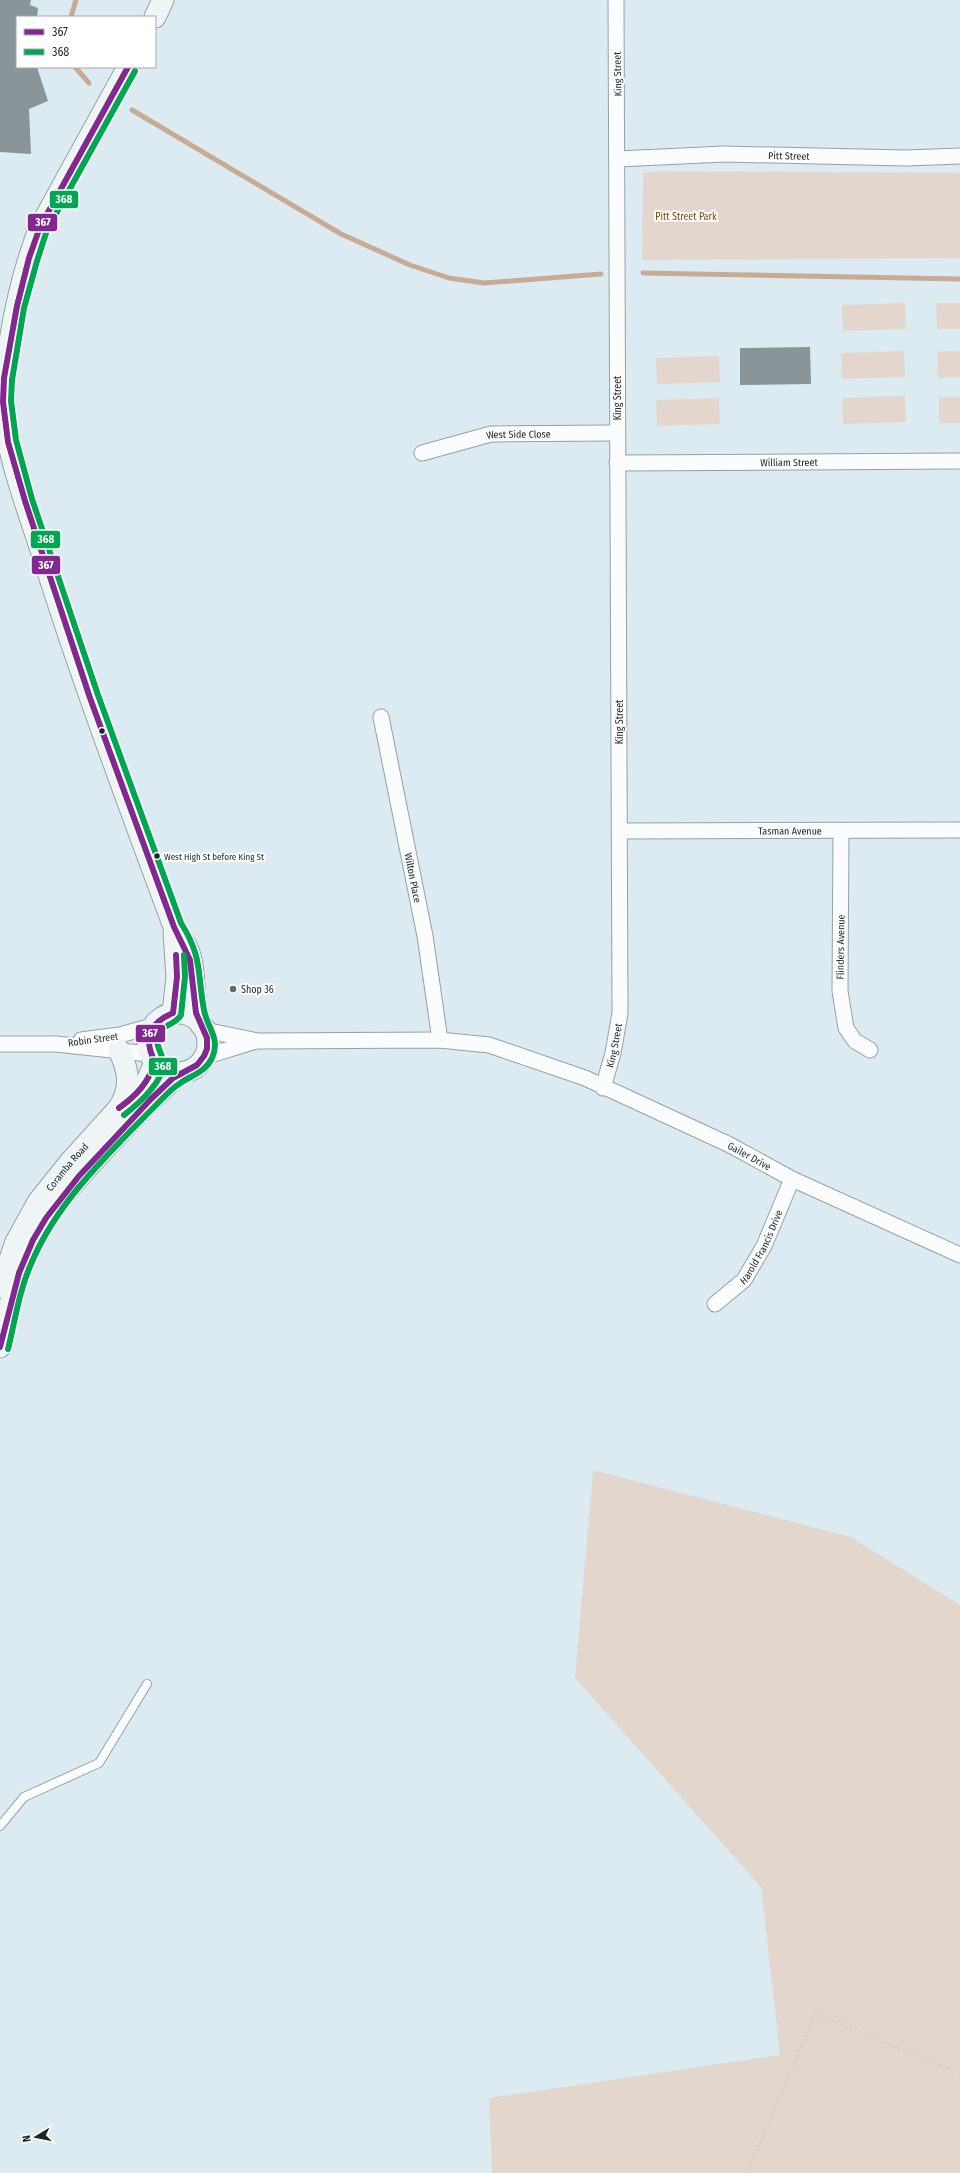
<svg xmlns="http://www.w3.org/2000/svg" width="960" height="2173" viewBox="0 0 960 2173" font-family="'Fira Sans Condensed',sans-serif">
<rect width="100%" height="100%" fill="#dcebf1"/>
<!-- green -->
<g fill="#e3d6cc">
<polygon points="660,171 960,173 960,258 642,260 643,173"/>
<polygon points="905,303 906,329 843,331 842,305"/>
<polygon points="936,303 960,303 960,329 937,329"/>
<polygon points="904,351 905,377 842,379 841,353"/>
<polygon points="960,351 960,377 938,378 937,352"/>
<polygon points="719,356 720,382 657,384 656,358"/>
<polygon points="905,396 906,422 843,424 842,398"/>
<rect x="939" y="397" width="21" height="26"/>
<polygon points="719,398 720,424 657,426 656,400"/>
<polygon points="593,1470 851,1537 960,1605 960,2173 492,2173 489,2098 780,2055 761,1887 575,1678"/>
</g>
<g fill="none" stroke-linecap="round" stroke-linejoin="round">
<!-- stream -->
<g stroke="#c9ab94" stroke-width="5">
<polyline points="71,17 76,0"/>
<polyline points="75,67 89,83"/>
<polyline points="132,110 341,234 410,265 449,278 484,283 601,274"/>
<polyline points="643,273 960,279"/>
</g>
</g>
<!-- building -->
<g fill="#8a959a">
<polygon points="0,0 31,0 30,5 38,8 37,17 17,17 17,67 37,67 48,101 29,109 31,154 0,152"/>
<polygon points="810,347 811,384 740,385 740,348"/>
</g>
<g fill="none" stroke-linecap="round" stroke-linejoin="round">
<defs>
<polyline id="service" points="0,1826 24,1797 99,1763 147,1684"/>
<g id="minor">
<path id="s1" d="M618,159L724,154L906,158L960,156"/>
<path id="s2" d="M422,453L491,434L617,433"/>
<path id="s3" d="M617,463L960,461"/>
<path id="s4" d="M381,717L425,936L440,1040"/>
<path id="s5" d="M620,831L960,830"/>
<polyline points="841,831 840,991 846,1028 855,1041 870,1050"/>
<path id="s6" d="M205,1030L257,1041L440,1040L489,1045L585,1078L730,1145L792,1179L960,1255"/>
<polyline points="81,1040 120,1035 152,1026"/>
<polyline points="0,1044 56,1044 149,1054"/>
<polyline points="204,1057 256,1041"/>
<path id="s7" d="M603,1088L613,1053L620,1013L616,0"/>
<path id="s8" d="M715,1304L744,1280L764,1246L792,1179"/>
</g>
<g id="secondary">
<polyline points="155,17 163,0"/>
<path d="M128,67L40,227C24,268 14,311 8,355C5,371 2,386 3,402C6,455 28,509 44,559C83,683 129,805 174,927C181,937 189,948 191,960C196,981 192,1005 201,1025"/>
<polyline points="173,1013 177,977 174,933"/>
<circle cx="178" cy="1043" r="30"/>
<path d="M118,1109C132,1089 129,1071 119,1050"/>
<path id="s9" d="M0,1287L16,1242L38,1202L70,1162L118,1109L138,1095L144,1088L155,1062"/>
<path d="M0,1347C7,1319 12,1289 23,1262C40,1216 77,1179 110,1143C133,1119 155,1094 181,1073"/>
</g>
</defs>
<!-- service casing -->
<use href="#service" stroke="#96a1a5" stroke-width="10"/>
<!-- minor casing -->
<use href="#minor" stroke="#96a1a5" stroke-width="17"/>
<!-- secondary casing -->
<use href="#secondary" stroke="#96a1a5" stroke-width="23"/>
<!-- path -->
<polyline stroke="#c6ccce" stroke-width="2.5" stroke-dasharray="1 3" stroke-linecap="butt" points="747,2173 815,2014 960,2073"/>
<!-- service -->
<use href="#service" stroke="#fafcfd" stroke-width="8"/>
<!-- minor -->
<use href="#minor" stroke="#fafcfd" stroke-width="15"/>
<!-- secondary -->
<use href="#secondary" stroke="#eff5f7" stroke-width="21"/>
<defs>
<g id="bus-1">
<path d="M119,1108C137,1095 148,1083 155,1062C143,1039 149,1023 173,1013L177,977L176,955"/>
<polyline points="0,1347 19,1273 33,1240 46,1218 79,1176 151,1099 173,1078 197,1065 204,1056 207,1049 207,1038 196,1013 190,960 174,927 90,698 25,501 8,442 3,402 4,378 17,306 29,258 40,227 128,67"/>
</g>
<g id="bus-2">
<path d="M124,1115C137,1105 166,1080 163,1061C162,1053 157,1048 157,1040C161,1022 174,1027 181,1015L185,977L184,955"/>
<path d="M8,1349C15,1321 19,1291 31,1264C57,1201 110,1152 157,1104C164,1097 171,1089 179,1084C191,1075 205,1073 212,1058C221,1038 207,1028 204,1010C197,973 203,958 181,923L98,695L32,499L16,440L11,401L12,380L24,308L37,261L47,230L135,71"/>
</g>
</defs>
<!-- bus-1 casing -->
<use href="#bus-1" stroke="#fff" stroke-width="9"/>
<!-- bus-2 casing -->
<use href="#bus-2" stroke="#fff" stroke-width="9"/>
<!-- bus-1 -->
<use href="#bus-1" stroke="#812990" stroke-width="6"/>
<!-- bus-2 -->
<use href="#bus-2" stroke="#00a651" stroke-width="6"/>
</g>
<!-- markers -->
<g fill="#1c262a" stroke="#fff" stroke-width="1.5">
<circle cx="102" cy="731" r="3.5"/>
<circle cx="157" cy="856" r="3.5"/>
</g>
<circle fill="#5f6b70" stroke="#fff" stroke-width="1.5" cx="233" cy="989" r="4"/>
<g text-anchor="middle" stroke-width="4" stroke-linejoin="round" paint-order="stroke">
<!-- bus labels -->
<g font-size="9" fill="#1c262a" stroke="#fff" text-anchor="start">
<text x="164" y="860">West High St before King St</text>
</g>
<!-- street labels -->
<g font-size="10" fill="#1c262a" stroke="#fff">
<text transform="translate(617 74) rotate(-91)" y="4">King Street</text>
<text dy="4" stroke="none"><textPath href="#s1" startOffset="171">Pitt Street</textPath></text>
<text transform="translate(617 398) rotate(-90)" y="4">King Street</text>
<text dy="4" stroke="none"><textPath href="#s2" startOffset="99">West Side Close</textPath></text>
<text dy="4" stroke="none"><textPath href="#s3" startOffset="172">William Street</textPath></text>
<text transform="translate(619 722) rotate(-90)" y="4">King Street</text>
<text dy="4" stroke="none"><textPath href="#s5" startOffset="170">Tasman Avenue</textPath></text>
<text dy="4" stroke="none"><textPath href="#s4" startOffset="164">Wilton Place</textPath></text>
<text transform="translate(840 947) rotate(-89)" y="4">Flinders Avenue</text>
<text transform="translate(93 1039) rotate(-8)" y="4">Robin Street</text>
<text dy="4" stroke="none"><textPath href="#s7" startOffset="44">King Street</textPath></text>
<text dy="4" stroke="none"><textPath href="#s6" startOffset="569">Gailer Drive</textPath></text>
<text dy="4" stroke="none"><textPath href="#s9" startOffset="139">Coramba Road</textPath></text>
<text dy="4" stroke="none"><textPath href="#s8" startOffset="75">Harold Francis Drive</textPath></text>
</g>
<!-- park labels -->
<g font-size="10" fill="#824407" stroke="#fff">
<text x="686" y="220">Pitt Street Park</text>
</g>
<!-- poi labels -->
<g font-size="10" fill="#1c262a" stroke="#fff" text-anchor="start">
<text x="241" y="993">Shop 36</text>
</g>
</g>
<g stroke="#fff" stroke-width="1.5">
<rect x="49" y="190" width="30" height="19" rx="4" fill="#00a651"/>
<rect x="27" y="213" width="31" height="19" rx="4" fill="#812990"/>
<rect x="30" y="530" width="31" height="19" rx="4" fill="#00a651"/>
<rect x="31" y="555" width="30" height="20" rx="4" fill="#812990"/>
<rect x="135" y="1024" width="31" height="19" rx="4" fill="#812990"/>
<rect x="148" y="1057" width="30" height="19" rx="4" fill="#00a651"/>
</g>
<g font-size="11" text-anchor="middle" font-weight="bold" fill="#fff">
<text x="64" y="203">368</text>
<text x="43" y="226">367</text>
<text x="46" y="543">368</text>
<text x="46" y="569">367</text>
<text x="150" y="1037">367</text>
<text x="163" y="1070">368</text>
</g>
<!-- legend -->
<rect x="16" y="16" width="140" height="52" fill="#ffffff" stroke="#a4a8aa"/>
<rect x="24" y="29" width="20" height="6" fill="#812990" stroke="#a4a8aa"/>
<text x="52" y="36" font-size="12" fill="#1c262a">367</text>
<rect x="24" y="49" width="20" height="6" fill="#00a651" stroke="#a4a8aa"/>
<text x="52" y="56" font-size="12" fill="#1c262a">368</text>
<!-- north arrow -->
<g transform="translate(36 2137) rotate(260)" stroke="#ffffff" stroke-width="3" paint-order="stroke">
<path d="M0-3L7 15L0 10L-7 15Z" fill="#1c262a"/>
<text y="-6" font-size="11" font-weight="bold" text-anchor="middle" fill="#1c262a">N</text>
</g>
</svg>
